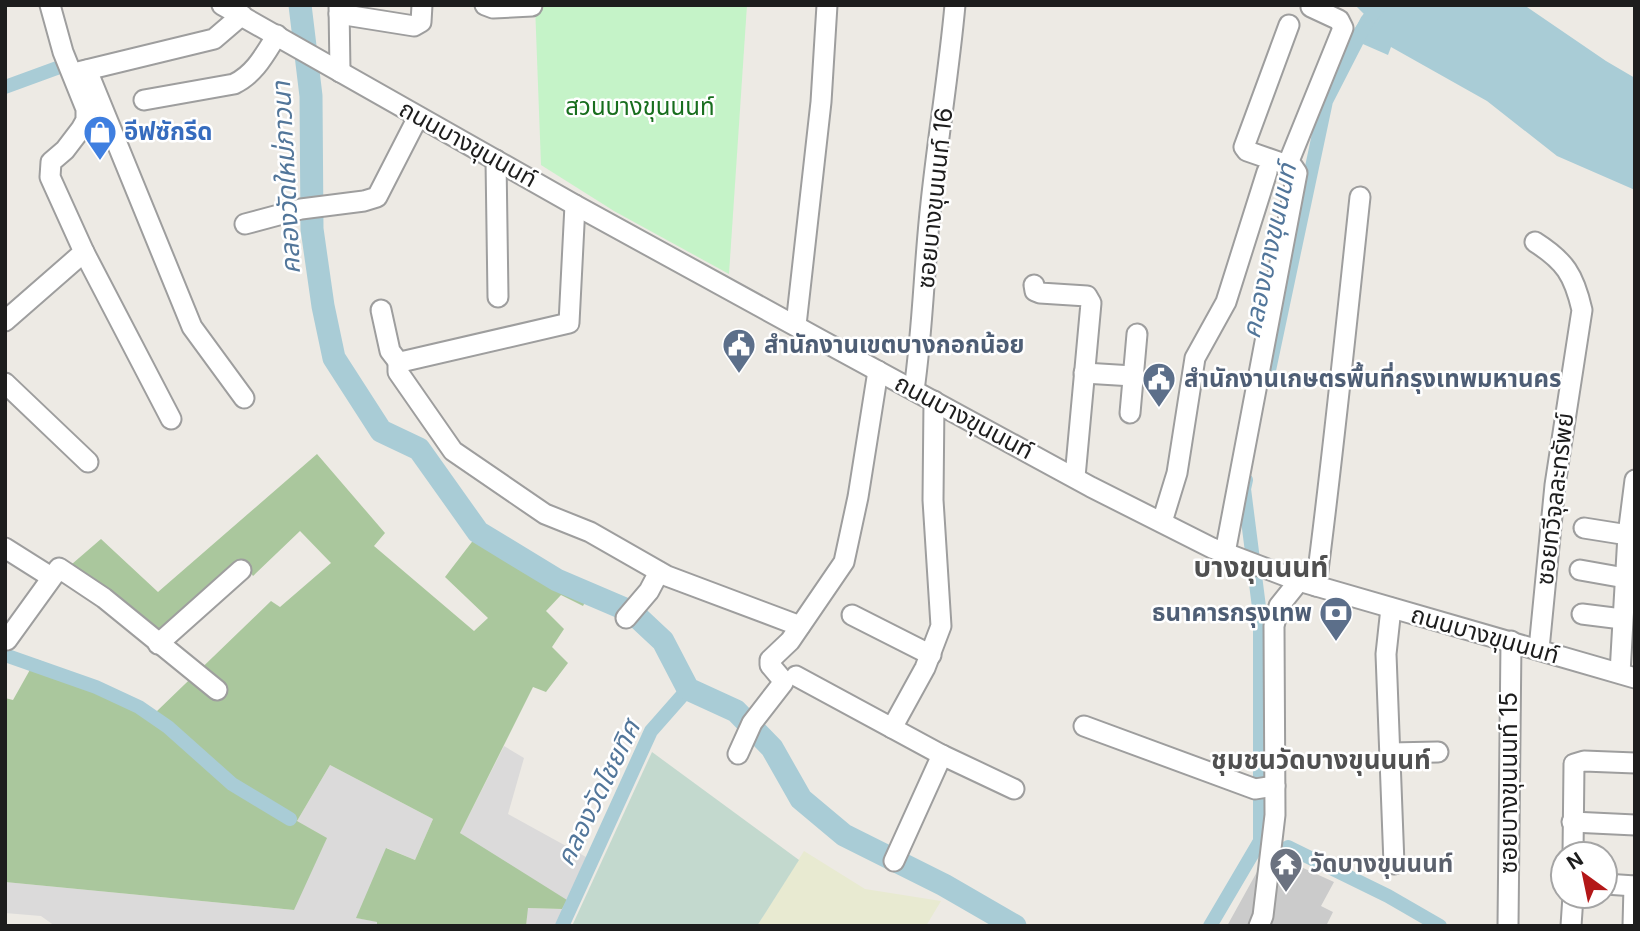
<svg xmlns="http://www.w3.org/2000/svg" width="1640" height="931" viewBox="0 0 1640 931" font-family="Inter,'Noto Sans Thai',sans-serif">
<rect width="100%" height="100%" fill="#edeae4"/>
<!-- residential -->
<g fill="#dbdada">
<polygon points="504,746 524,758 508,814 586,857 562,914 563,926 526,926 527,908 562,909 460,833"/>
<polygon points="330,765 433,819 415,860 387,848 357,918 378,922 377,926 55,926 41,916 5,913 5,882 294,910 297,821"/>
</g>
<!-- religious -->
<polygon fill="#cbcbcb" points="1268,852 1334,882 1321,906 1333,912 1326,926 1227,926"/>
<!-- farmland -->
<polygon fill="#e8ead1" points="804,851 865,889 941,901 926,926 757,926"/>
<!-- forest -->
<polygon fill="#aac79d" points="317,454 385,533 374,546 474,631 488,618 445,577 478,534 592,589 583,606 561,595 546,611 564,629 552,647 568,663 546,692 533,687 460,833 567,900 562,909 528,908 526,926 377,926 377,922 356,918 386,848 415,860 433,819 330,765 297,821 327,838 294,910 5,882 5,698 13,700 36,659 111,688 156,712 271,601 280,607 331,563 300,531 253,576 243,562 160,634 72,564 101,539 158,592"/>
<!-- wetland -->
<polygon fill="#c3d9ce" points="652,752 799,860 757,926 572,926"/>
<!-- park -->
<polygon fill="#c5f3c8" points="535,5 747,5 729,274 614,211 541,165"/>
<!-- water -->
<polygon fill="#a9ccd6" points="1355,5 1524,5 1606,61 1635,78 1635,190 1557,156 1487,101 1391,47 1388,55 1356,41 1351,34 1364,14"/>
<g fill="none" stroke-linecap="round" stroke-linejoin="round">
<!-- canal -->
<g stroke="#a9ccd6" stroke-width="14">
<polyline points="5,87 57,68"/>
<polyline points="1268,375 1326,101 1367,21 1380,5"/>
<polyline points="5,655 96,687 139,707 168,727 232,784 290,819"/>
<polyline points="1288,847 1388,896 1440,926"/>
<polyline points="562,926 651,731 688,689"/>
<polyline points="1210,926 1260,841 1260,615 1244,489 1246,480"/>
</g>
<!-- river -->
<polyline stroke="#a9ccd6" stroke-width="23" points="300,5 311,96 312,229 323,306 334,358 381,431 419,449 478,532 557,580 632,612 663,641 688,689 736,711 772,748 801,799 844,835 944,885 1015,926"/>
<defs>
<g id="minor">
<polyline points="222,5 575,205 821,340 1091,487 1212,548 1299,581 1635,678"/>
<polyline points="339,5 340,72"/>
<polyline points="485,5 493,8 532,6"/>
<polyline points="339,14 414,26 421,22 422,5"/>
<polyline points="87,70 192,327 244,398"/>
<polyline points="74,73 214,39 242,15"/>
<path d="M144,100L234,84C255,74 265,54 277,35"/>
<polyline points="496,160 498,297"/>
<polyline points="1287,166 1343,28 1339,20 1311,7"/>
<polyline points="575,205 569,323 405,361 398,365 398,372 453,451 545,514 590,532 667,576 800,626"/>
<polyline points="245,224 301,209 364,201 377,197 418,117"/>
<path d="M1535,242C1565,261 1574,275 1582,310L1555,485L1539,649"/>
<polyline points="84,252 171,419"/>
<polyline points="1034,285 1035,291 1040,293 1087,296 1091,303 1075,477"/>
<polyline points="381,310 390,351 400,364"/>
<polyline points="5,321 84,252 50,177 51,162 65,150 81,129 86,120 86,109 63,52 50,5"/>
<polyline points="796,325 821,102 827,5"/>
<polyline points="1084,373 1133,376"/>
<polyline points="5,383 88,462"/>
<path d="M914,390C923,328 924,265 931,203C938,137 949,71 955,5"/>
<polyline points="1130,413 1137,334"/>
<polyline points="1162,522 1177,473 1195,358 1226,302 1267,172"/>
<polyline points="1584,528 1628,535"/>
<polyline points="5,548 51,577"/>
<polyline points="1225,553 1297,173 1293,167 1247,151 1244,147 1289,25"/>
<polyline points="1580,570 1625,578"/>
<path d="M1316,586C1333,457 1346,327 1360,197"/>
<polyline points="1391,608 1386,654 1394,864"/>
<polyline points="1582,614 1622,619"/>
<polyline points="852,615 931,655"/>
<polyline points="626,618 649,591 659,572"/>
<polyline points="7,640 59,568 104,598 217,690"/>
<polyline points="158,644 241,570"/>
<polyline points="1620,673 1628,535 1635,480"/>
<polyline points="796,676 942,755 1014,789"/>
<polyline points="1084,726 1255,789 1275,786"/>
<polyline points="892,728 925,668 941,626 933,500 934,401"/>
<polyline points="1390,753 1438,752"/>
<polyline points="738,754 752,723 783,683 781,678 770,665 770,660 790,641 844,562 858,497 878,371"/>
<polyline points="1572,822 1635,825"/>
<polyline points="1573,854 1574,764 1584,761 1635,763"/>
<polyline points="894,861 942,755"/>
<polyline points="1605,884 1635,886"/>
<polyline points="1259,926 1263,916 1275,815 1274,626 1279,606 1299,581"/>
<polyline points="1508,926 1511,641"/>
<polyline points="1571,926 1573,896"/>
<polyline points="1633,926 1634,886"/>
</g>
</defs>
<!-- minor casing -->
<use href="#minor" stroke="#9e9e9e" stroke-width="23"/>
<!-- minor -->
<use href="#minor" stroke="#fff" stroke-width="19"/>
</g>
<!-- icons -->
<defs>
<symbol id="shop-pin" viewBox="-11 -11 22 30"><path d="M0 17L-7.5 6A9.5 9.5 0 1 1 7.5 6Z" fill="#3f7fe0" stroke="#fff"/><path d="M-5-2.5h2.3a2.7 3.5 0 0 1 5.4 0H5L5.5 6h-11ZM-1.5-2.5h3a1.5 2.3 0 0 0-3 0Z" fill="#fff"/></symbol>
<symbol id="civic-pin" viewBox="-11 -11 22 30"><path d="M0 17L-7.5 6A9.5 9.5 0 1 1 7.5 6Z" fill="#5c6f8a" stroke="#fff"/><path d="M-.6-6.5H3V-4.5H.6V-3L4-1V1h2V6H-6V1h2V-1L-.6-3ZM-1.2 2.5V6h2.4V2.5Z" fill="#fff"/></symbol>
<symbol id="bank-pin" viewBox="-11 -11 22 30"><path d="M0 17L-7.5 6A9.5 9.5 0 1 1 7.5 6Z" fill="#5c6f8a" stroke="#fff"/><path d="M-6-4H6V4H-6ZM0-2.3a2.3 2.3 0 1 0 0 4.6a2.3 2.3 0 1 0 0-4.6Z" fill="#fff"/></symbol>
<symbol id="temple-pin" viewBox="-11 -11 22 30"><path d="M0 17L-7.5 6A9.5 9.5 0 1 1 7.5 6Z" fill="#6b7280" stroke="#fff"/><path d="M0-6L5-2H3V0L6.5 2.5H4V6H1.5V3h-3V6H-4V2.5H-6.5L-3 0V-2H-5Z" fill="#fff"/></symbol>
</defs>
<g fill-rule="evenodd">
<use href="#shop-pin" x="81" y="113" width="38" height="52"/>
<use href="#civic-pin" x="720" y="326" width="38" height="52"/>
<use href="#civic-pin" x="1140" y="360" width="38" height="52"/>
<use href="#bank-pin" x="1317" y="594" width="38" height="52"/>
<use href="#temple-pin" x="1267" y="845" width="38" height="52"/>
</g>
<g text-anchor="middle" stroke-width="5" stroke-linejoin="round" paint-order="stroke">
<!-- park labels -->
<g font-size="24" fill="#186e1e" stroke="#fff">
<text x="640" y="115">สวนบางขุนนนท์</text>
</g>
<!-- shop labels -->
<g font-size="24" font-weight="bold" fill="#366cbe" stroke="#fff" text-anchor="start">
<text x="124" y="140">อีฟซักรีด</text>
</g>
<!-- street labels -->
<g font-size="24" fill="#1d1d1d" stroke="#fff">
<text transform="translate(468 144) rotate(29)" y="8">ถนนบางขุนนนท์</text>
<text transform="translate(935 198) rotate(-84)" y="8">ซอยบางขุนนนท์ 16</text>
<text transform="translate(964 417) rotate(28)" y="8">ถนนบางขุนนนท์</text>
<text transform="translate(1555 499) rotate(-83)" y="8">ซอยทวีจุลละทรัพย์</text>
<text transform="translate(1485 635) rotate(16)" y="8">ถนนบางขุนนนท์</text>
<text transform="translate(1509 783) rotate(-90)" y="8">ซอยบางขุนนนท์ 15</text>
</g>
<!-- service labels -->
<g font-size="24" font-weight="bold" fill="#4e5e75" stroke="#fff" text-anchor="start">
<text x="764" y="353">สำนักงานเขตบางกอกน้อย</text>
<text x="1184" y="387">สำนักงานเกษตรพื้นที่กรุงเทพมหานคร</text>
<text x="1312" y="621" text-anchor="end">ธนาคารกรุงเทพ</text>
</g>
<!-- worship labels -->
<g font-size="24" font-weight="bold" fill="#5b616d" stroke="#fff" text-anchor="start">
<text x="1310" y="872">วัดบางขุนนนท์</text>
</g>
<!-- water labels -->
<g font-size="26" font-style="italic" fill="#52769a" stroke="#fff">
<text transform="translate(286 178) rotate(-93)" y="9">คลองวัดใหม่ภาวนา</text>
<text transform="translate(1269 251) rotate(-78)" y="9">คลองบางขุนนนท์</text>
<text transform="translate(598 793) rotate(-64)" y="9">คลองวัดไชยทิศ</text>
</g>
<!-- neighbourhood labels -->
<g font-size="26" font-weight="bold" fill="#505050" stroke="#fff">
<text x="1321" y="769">ชุมชนวัดบางขุนนนท์</text>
</g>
<!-- quarter labels -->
<g font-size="28" font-weight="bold" fill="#505050" stroke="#fff">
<text x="1261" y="577">บางขุนนนท์</text>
</g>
</g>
<!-- border -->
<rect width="1640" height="931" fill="none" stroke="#1d1d1d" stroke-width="14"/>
<!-- north arrow -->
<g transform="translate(1584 875) rotate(327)"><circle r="33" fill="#ffffff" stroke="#a5a5a5" stroke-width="2"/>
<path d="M0-5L12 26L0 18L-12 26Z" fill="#b31718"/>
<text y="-10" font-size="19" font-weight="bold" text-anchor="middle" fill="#1d1d1d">N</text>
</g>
</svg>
